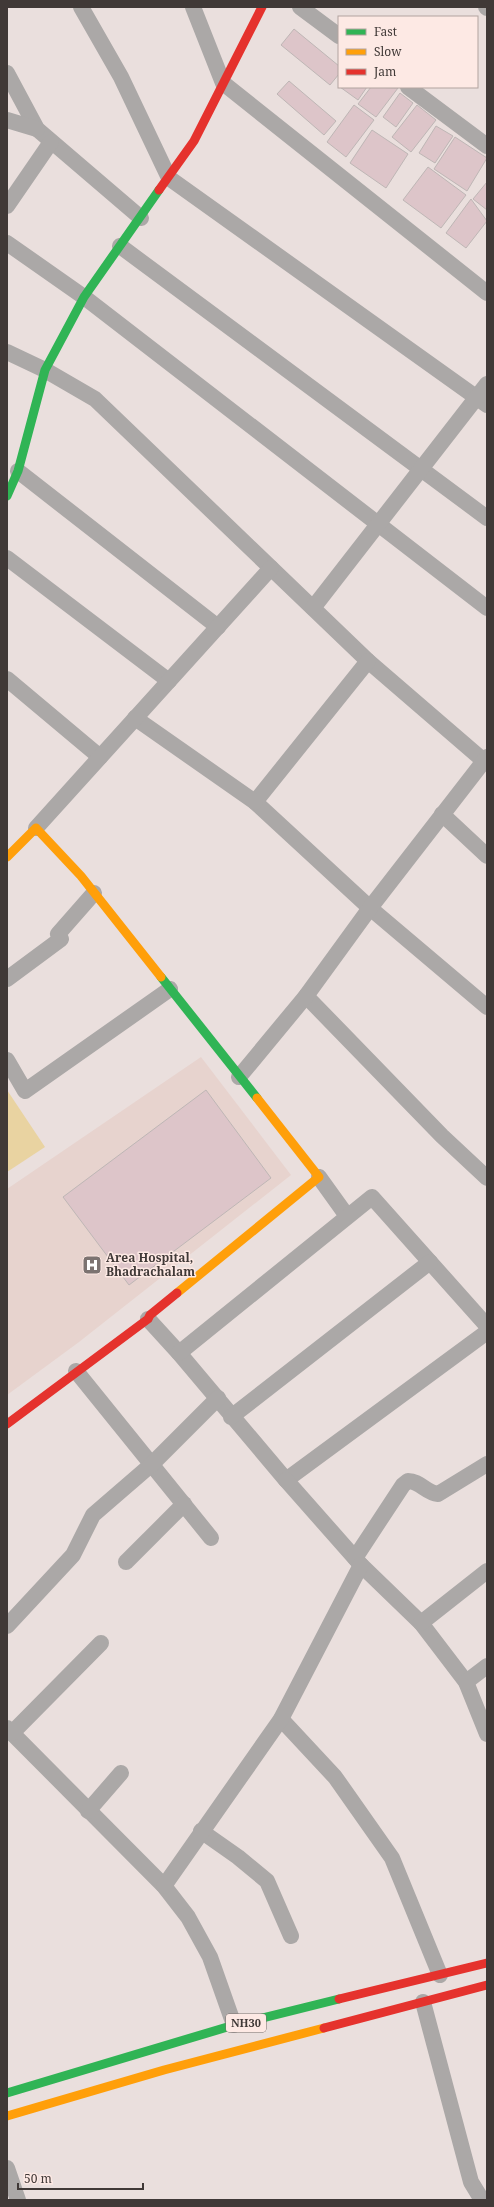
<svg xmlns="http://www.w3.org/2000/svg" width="494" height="2207" viewBox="0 0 494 2207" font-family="'Noto Serif',serif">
<rect width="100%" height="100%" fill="#eadfdd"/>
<!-- built -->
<polygon fill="#e7d3ce" points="201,1057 291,1175 79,1342 7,1395 7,1189"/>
<!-- green -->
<polygon fill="#e9d3a1" points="7,1090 45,1147 7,1172"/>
<!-- building -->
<g fill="#ddc5c9" stroke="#beb6b5">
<polygon points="294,29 339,66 339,74 330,85 281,45"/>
<polygon points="289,81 336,121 324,135 277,94"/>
<polygon points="340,87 367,87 358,100"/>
<polygon points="371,87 398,88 376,117 358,104"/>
<polygon points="400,93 413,103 396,127 383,117"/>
<polygon points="354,105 374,120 346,157 327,142"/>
<polygon points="417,105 436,120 411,152 392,137"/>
<polygon points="436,126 453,136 435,163 419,153"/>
<polygon points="372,130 408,154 386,188 350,163"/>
<polygon points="455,137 487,158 467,191 434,169"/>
<polygon points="428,167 466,195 441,228 403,200"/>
<polygon points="487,182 487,210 473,199"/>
<polygon points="471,199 487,221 466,248 446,233"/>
<polygon points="206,1090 271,1178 129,1285 63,1197"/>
</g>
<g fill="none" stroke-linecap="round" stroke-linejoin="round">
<!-- street -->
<g stroke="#aba8a7" stroke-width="16">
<polyline points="81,7 121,77 169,178 487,405"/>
<polyline points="193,7 223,83 487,293"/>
<polyline points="300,7 339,36"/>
<polyline points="486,7 487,8"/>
<polyline points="7,73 37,129 141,218"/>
<polyline points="408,87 487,146"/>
<polyline points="7,120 37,129"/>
<polyline points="7,206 51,142"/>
<polyline points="7,243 84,297 487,608"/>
<polyline points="120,246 487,518"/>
<polyline points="7,352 45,370 95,399 368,661 484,761"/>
<polyline points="18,471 218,627"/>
<polyline points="7,558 169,681"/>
<polyline points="313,608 487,384"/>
<polyline points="368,661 255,802 370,908 487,1007"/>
<polyline points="7,679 100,757"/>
<polyline points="135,718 255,802"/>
<polyline points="442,814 487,856"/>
<polyline points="36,828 271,568"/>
<polyline points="7,979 61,939 58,934 94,893"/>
<polyline points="306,996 442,1136 487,1178"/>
<polyline points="7,1060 25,1091 170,989"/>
<polyline points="239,1077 306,996 370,908 487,757"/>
<polyline points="319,1177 347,1216"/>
<polyline points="148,1319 179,1353 286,1480 487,1332"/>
<polyline points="179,1353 372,1197 487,1326"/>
<polyline points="76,1371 211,1538"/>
<polyline points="231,1417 430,1262"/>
<polyline points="286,1480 361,1565 421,1623 466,1682 487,1734"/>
<path d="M355,1558L403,1485L408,1481C420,1481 426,1493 438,1494L487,1464"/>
<polyline points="126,1562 184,1504"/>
<polyline points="421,1623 487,1571"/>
<polyline points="7,1626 73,1555 93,1515 152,1464 218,1398"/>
<polyline points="466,1682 487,1666"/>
<polyline points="281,1719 335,1777 392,1858 440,1975"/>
<polyline points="7,1728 164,1886 188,1917 210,1957 234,2025"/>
<polyline points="12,1733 101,1643"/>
<polyline points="88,1811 121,1773"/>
<polyline points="201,1831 238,1857 267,1881 291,1936"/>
<polyline points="164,1886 281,1719 361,1565"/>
<polyline points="423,2002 471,2182 482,2200"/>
<polyline points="7,2168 18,2200"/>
</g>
<!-- fast -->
<g stroke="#30b455" stroke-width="9">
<polyline points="7,496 18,471 45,370 84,297 159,190"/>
<polyline points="161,977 257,1098"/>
<polyline points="7,2093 234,2025 339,1999"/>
</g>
<!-- slow -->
<g stroke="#ff9f0a" stroke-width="9">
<polyline points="7,857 36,828 81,876 161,977"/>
<polyline points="177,1293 319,1177 257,1098"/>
<polyline points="7,2116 164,2070 324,2028"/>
</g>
<!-- jam -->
<g stroke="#e5322d" stroke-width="9">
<polyline points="159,190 194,141 262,7"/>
<polyline points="7,1424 148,1319 150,1315 177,1293"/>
<polyline points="339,1999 487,1963"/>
<polyline points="324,2028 487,1985"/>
</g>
</g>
<!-- icons -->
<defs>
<symbol id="hospital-square" viewBox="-11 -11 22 22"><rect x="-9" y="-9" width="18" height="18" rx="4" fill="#7c7371" stroke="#fde9e4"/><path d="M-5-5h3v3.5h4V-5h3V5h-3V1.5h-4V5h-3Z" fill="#fff"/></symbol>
</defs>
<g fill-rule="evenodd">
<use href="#hospital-square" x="81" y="1254" width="22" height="22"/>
</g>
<g text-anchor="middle" stroke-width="3" stroke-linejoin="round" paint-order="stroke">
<!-- shield labels -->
<rect fill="#fde9e4" stroke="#796e6b" stroke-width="1" x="226" y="2014" width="40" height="18" rx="3"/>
<g font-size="11" font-weight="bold" fill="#403937">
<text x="246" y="2027">NH30</text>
</g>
<!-- poi labels -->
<g font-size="12" font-weight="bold" fill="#403937" stroke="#fde9e4" text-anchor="start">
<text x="106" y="1262">Area Hospital,<tspan x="106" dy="14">Bhadrachalam</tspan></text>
</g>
</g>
<!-- border -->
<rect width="494" height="2207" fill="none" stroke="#403937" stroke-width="16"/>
<!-- legend -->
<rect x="338" y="16" width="140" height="72" fill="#fde9e4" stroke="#b1a39f"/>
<rect x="346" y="29" width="20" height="6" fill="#30b455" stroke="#b1a39f"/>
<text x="374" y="36" font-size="12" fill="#403937">Fast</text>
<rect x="346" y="49" width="20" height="6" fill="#ff9f0a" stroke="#b1a39f"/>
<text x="374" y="56" font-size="12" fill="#403937">Slow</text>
<rect x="346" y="69" width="20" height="6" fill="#e5322d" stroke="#b1a39f"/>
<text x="374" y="76" font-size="12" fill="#403937">Jam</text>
<!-- scale -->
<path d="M18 2183v6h125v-6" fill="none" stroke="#403937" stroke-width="2"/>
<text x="24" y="2183" font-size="12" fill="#403937" stroke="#fde9e4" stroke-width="3" paint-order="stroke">50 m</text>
</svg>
